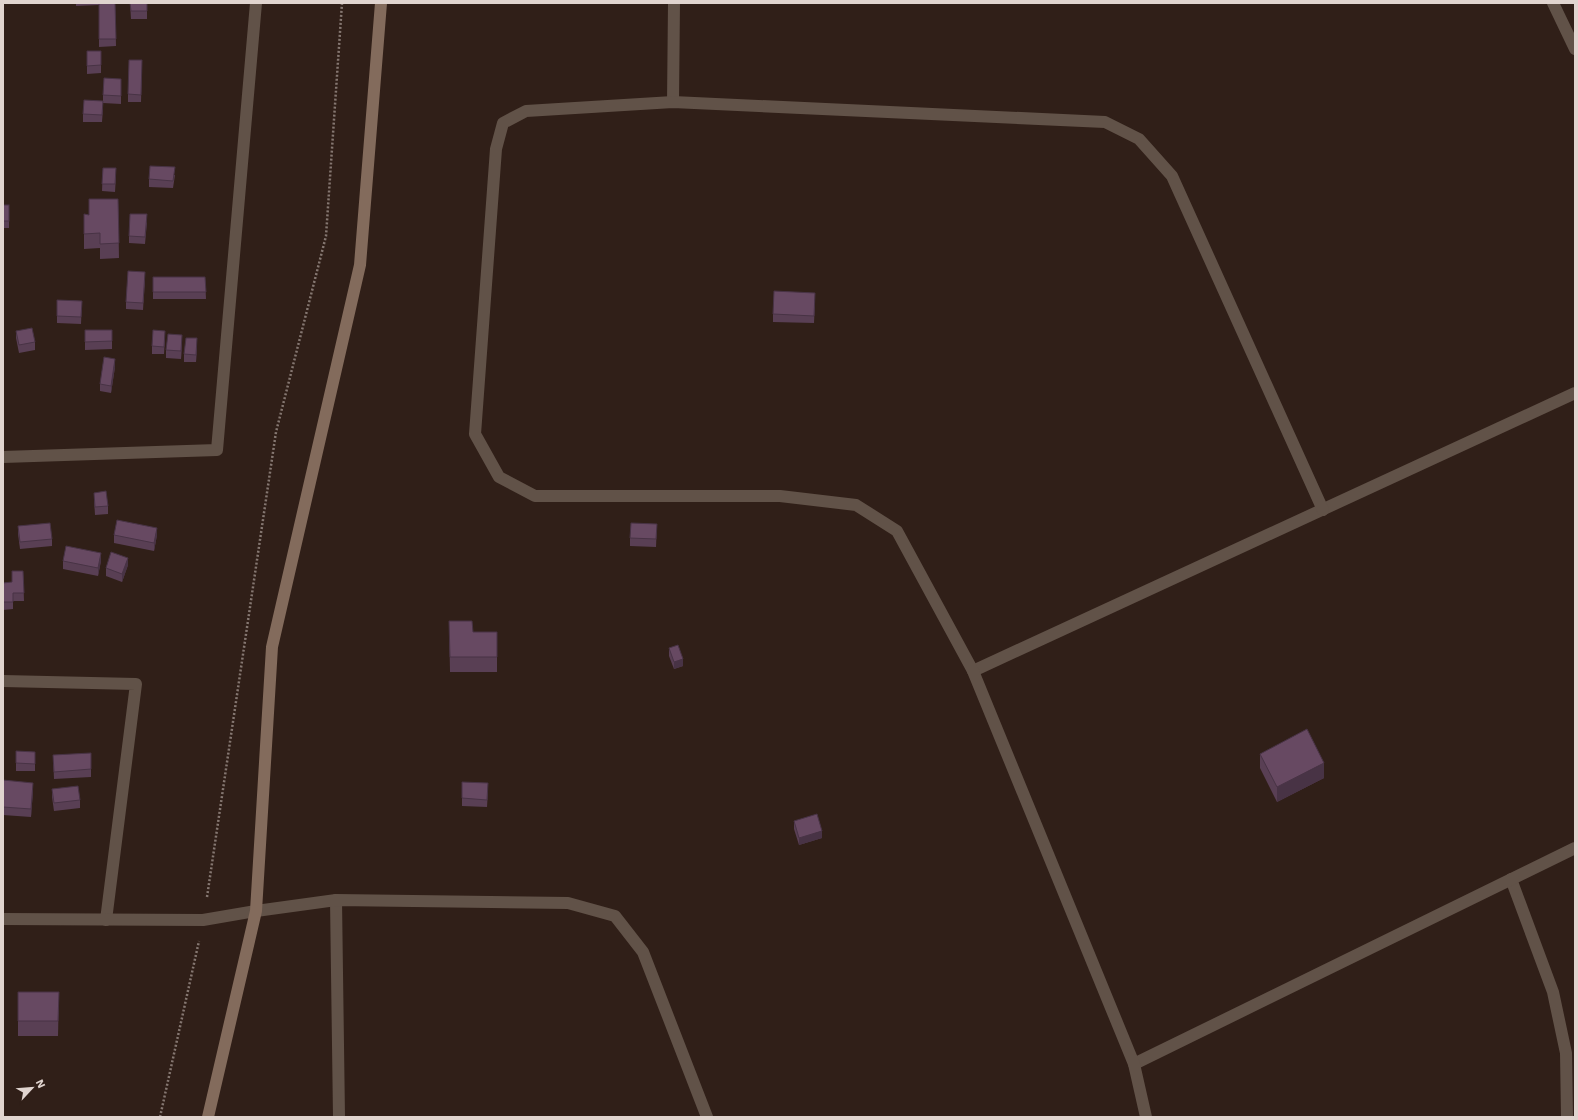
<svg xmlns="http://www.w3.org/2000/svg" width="1578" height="1120" viewBox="0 0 1578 1120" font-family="'Work Sans',sans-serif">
<rect width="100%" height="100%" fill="#301f18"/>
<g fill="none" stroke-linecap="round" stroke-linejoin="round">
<!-- path -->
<g stroke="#857771" stroke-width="2.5" stroke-dasharray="2 2" stroke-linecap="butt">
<polyline points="207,897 276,432 326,236 342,3"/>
<polyline points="160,1117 199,941"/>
</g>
<!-- street -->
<g stroke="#615248" stroke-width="12">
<polyline points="1553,3 1575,49"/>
<polyline points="673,102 674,3"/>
<polyline points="3,457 217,450 256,3"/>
<polyline points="973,671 1575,393"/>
<polyline points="3,681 136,684 106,920"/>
<polyline points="1511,879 1553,992 1566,1053 1567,1117"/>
<polyline points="336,900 339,1117"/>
<polyline points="3,919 203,920 256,911 336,900 568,903 615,916 643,952 707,1117"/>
<polyline points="1134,1064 1575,848"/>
<polyline points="1146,1117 1134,1064 973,671 897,531 856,505 780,496 535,496 499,477 475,434 496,149 503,123 526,111 673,102 1105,122 1139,139 1172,176 1323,510"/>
</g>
<!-- secondary -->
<polyline stroke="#836b5c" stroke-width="12" points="208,1117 256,911 272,647 360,265 381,3"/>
</g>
<!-- wall -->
<g fill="#593f54">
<polygon points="76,3 115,3 116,46 99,47 99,5 76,6"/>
<polygon points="130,3 147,3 147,19 131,19"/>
<polygon points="87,51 101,51 101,73 87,74"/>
<polygon points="142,60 141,102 128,102 128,94"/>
<polygon points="121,87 121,104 103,103 103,95"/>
<polygon points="103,108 102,122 83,122 83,114"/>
<polygon points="103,168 116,176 115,192 102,191"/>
<polygon points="175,175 173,188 149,187 149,179"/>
<polygon points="118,199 119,258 100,259 100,248 84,249 84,214 89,215"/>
<rect x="3" y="205" width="6" height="23"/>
<polygon points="147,222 145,244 129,243 129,236"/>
<polygon points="153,277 205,277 206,299 153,299"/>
<polygon points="145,280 143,310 126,309 126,302"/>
<polygon points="57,300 82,301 81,324 57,323"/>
<polygon points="815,301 814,323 773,322 773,314"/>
<polygon points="85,330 112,330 112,349 85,350"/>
<polygon points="16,331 35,342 35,350 19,353 16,338"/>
<polygon points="165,338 164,354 152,354 152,346"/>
<polygon points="182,342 181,359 166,358 166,350"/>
<polygon points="197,346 196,362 184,362 184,354"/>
<polygon points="115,367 111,393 100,391 100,384"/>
<polygon points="94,493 108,506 108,514 95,515 94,500"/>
<polygon points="657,524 656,547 630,546 630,538"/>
<polygon points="18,526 52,539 52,546 20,549 18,534"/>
<polygon points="114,535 157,535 154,551 114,543"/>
<polygon points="63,561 101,561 98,576 63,569"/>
<polygon points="128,565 122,582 106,576 106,568"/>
<polygon points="23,571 24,601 13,601 13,609 3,610 3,583 12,582"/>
<polygon points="449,621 473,632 497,632 497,672 450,672"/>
<polygon points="669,648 683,666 674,669 669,656"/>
<polygon points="16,751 35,752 35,771 16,771"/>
<polygon points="1260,754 1324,778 1277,802 1260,768"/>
<polygon points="53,755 91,769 91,777 54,779"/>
<polygon points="3,780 33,790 31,817 3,815"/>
<polygon points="462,782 488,790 487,807 462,806"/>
<polygon points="52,789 80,800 80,808 54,811 52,797"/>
<polygon points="794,821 822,838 799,845 794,829"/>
<polygon points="18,992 59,992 58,1036 18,1036"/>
</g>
<!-- shaded-wall -->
<g fill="#483345">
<polygon points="182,335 182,342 181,359 181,351"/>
<polygon points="197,338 197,346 196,362 196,355"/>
<polygon points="115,359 115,367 111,393 111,386"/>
<polygon points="157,528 157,535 154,551 154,543"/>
<polygon points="101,553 101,561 98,576 98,568"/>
<polygon points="128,558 128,565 122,582 122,574"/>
<polygon points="683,659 683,666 674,669 674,662"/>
<polygon points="1324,763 1324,778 1277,802 1277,787"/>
<polygon points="33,783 33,790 31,817 31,809"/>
<polygon points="822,831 822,838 799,845 799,838"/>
</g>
<!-- building -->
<g fill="#674962" stroke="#483345">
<polygon points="99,3 115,3 116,39 99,39"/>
<polygon points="130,3 147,3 147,11 131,11"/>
<polygon points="87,51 101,51 101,65 87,66"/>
<polygon points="129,60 142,60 141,95 128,94"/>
<polygon points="104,78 121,79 121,96 103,95"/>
<polygon points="84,100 103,101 102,115 83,114"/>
<polygon points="150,166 175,167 173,181 149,179"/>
<polygon points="103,168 116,168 115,184 102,184"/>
<polygon points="89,199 118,199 119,243 100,244 100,233 84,234 84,214 89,215"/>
<rect x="3" y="205" width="6" height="16"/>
<polygon points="130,214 147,214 145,237 129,236"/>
<polygon points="128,271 145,272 143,303 126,302"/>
<polygon points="153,277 205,277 206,292 153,292"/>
<polygon points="774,291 815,293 814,316 773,314"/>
<polygon points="57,300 82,301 81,317 57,316"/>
<polygon points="32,328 35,342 19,345 16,331"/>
<polygon points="85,330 112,330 112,341 85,342"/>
<polygon points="153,330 165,331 164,347 152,346"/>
<polygon points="168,334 182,335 181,351 166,350"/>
<polygon points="186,338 197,338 196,355 184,354"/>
<polygon points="104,357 115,359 111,386 100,384"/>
<polygon points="106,491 108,506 95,507 94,493"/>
<polygon points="117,520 157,528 154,543 114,535"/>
<polygon points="50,523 52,539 20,542 18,526"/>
<polygon points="631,523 657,524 656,539 630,538"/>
<polygon points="66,546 101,553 98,568 63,561"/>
<polygon points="111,552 128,558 122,574 106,568"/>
<polygon points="12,571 23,571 24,593 13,593 13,602 3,602 3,583 12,582"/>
<polygon points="449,621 472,621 473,632 497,632 497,657 450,657"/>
<polygon points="678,645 683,659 674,662 669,648"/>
<polygon points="1307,729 1324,763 1277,787 1260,754"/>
<polygon points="16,751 35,752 35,764 16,763"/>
<polygon points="91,753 91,769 54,772 53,755"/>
<polygon points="3,780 33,783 31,809 3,807"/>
<polygon points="462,782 488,783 487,800 462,798"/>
<polygon points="78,786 80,800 54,803 52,789"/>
<polygon points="817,814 822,831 799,838 794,821"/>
<polygon points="18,992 59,992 58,1021 18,1021"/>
</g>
<!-- border -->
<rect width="1578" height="1120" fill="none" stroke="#e0d4cf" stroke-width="8"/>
<!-- north arrow -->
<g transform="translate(32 1088) rotate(64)" stroke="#301f18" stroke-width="3" paint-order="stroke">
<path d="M0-3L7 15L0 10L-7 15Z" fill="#e0d4cf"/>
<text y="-6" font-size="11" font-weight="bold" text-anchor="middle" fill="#e0d4cf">N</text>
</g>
</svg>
